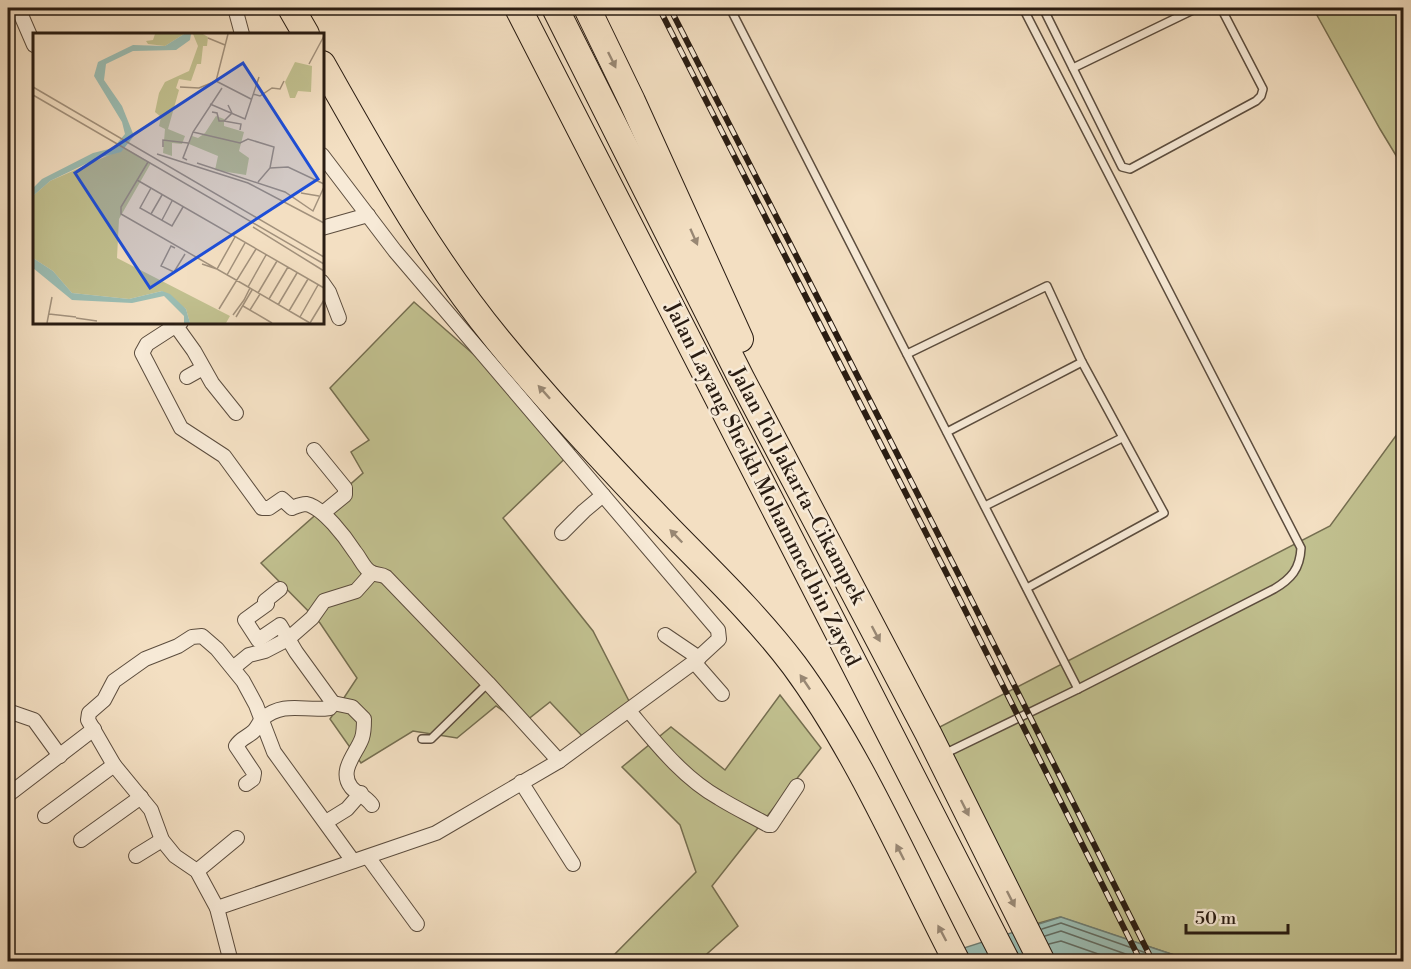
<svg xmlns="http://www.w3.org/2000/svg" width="1411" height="969" viewBox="0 0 1411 969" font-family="'Libre Bodoni',serif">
<rect width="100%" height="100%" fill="#f3dfc2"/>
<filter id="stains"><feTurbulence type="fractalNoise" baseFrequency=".00333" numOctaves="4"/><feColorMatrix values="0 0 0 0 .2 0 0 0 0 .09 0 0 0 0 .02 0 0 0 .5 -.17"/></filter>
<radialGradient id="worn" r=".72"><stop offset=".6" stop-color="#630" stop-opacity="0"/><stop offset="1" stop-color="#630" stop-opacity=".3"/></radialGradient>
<!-- green -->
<g fill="#c1c08f" stroke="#756e50" stroke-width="1.5">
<polygon points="1313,8 1403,8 1403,167 1380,129"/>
<polygon points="414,302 578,446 503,518 593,631 630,703 584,738 550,702 522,724 496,706 457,738 413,731 361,763 330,719 357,678 320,623 261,563 363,473 351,452 369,440 330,388"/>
<polygon points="1403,426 1403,961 1192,961 1060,917 1025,927 928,733 1330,526"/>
<polygon points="780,695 821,748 712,886 738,926 699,961 607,962 696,872 680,825 622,767 671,727 725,770"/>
</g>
<!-- water -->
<polygon fill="#9bbdb3" stroke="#6d7d73" stroke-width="1.5" points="1061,917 1192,961 925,962 926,960"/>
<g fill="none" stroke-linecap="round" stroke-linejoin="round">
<!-- shore -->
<g stroke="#626c62" stroke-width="1.5">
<polyline points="1042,929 1061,923 1172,962"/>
<polyline points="1045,936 1061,931 1148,962"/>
<polyline points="1049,944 1061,941 1121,962"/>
</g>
<defs>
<g id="service">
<polyline points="730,8 1078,689"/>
<polyline points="1043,8 1122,167 1130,169 1256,101 1261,96 1263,89 1221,8"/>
<polyline points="1073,68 1197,8"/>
<polyline points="907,354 1047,286 1082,362 1164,513 1027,588"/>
<polyline points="947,432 1082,362"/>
<polyline points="985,506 1122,438"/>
<polyline points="422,739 431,739 488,683"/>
<path d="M944,754L1078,689L1274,589C1291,579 1300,569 1301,548L1023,8"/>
</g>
<g id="minor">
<polyline points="18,8 34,45"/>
<polyline points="235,8 242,34"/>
<polyline points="322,228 368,215"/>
<polyline points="322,282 329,292 339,318"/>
<path d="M181,322L147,344L142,353L181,428L224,456L262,508H269L282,499L292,508C297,506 301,504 306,504C323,507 346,538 355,552C360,558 363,566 369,571C375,576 380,573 386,577L488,683L559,761"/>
<polyline points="176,326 194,351 212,383 236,413"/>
<polyline points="187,377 203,368"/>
<polyline points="314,450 345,488 345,495 323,513"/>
<polyline points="562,533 584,511 603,495"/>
<polyline points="665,635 699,658"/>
<polyline points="694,662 722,694"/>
<polyline points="233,668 249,655 265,651 288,639 312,618 324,601 356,591 372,573"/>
<path d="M333,703L352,707L364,719C364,725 364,732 362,738C357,753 338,770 351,787C356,794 365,795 372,805"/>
<polyline points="8,711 34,720 60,756"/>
<path d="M629,711C656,743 682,777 719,798C735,808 752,816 768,825H771L797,786"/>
<polyline points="521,782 573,864"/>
<path d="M246,784L253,779L254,773L236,746C241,738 248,737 254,731C257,728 259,723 262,719C285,700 305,712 330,708L333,703L296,652L280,625L258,640L245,620L267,604L265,601L280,589"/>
<polyline points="8,795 94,729"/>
<polyline points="45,816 114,765"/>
<polyline points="326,822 347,809 361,793"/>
<polyline points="81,840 141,797"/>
<polyline points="136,856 162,840"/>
<polyline points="368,857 417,924"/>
<polyline points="197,871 237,838"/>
<polyline points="217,908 436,833 559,761 694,662 719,639 718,630 395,251 322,155"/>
<polyline points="231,962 217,908 197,871 175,856 162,840 151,810 114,765 88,720 89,713 104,700 114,681 145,659 178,646 192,637 202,636 217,649 243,681 256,705 274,752 353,861"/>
</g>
<g id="motorway">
<polyline points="291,8 306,34"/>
<polyline points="518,8 1007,962"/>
<polyline points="555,8 741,378 928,733 1042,962"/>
<polyline points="587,8 632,101 740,339"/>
<path d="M322,64C376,159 429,256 498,340C552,406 611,469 670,530C712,573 757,616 794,665C859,753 906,864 957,962"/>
</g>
</defs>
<!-- service casing -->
<use href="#service" stroke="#5c4d3e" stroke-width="10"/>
<!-- minor casing -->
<use href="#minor" stroke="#5c4d3e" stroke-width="16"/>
<!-- motorway casing -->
<use href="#motorway" stroke="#291c12" stroke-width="28"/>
<!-- service -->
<use href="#service" stroke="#f7ead7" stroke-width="7"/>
<!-- minor -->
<use href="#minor" stroke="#f7ead7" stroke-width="14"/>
<!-- motorway -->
<use href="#motorway" stroke="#f3dfc2" stroke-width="26"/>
<defs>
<g id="rail">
<polyline points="659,8 959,598 1141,962"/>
<polyline points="670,8 968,593 1153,962"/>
</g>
</defs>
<!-- rail casing -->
<use href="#rail" stroke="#291c12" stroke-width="6"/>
<!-- rail -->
<use href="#rail" stroke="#f7ead7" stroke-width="4" stroke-dasharray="11" stroke-linecap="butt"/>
</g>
<!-- one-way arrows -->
<defs><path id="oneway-solid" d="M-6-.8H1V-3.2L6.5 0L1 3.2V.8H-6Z" transform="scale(1.5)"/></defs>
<g fill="#988773">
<use href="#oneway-solid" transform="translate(612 60) rotate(64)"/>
<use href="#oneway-solid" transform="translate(694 237) rotate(66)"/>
<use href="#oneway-solid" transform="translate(544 392) rotate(-132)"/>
<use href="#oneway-solid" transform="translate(676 536) rotate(-134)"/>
<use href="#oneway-solid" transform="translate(876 634) rotate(62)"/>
<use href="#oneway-solid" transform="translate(805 682) rotate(-124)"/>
<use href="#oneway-solid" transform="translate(965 808) rotate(63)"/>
<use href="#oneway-solid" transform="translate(900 852) rotate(-117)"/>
<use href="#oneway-solid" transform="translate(1011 899) rotate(63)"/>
<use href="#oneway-solid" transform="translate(942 933) rotate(-118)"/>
</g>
<g text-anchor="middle" stroke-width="5" stroke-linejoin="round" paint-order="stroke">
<!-- street labels -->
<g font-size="21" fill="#291c12" stroke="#f7ead7">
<text transform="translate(763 484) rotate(63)" y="7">Jalan Layang Sheikh Mohammed bin Zayed</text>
<text transform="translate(798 485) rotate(62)" y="7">Jalan Tol Jakarta–Cikampek</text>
</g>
</g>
<!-- overview -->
<g transform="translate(33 33)">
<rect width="291" height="291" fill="#f3dfc2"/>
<path d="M122,1H151L132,13L115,11L113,8L120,7ZM160,1H170L175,4L174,13H170L168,31H164L158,48L146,46L143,55L146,57L135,96L152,103L149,111L139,110V123L130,120L132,96L126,93L128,84L122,79L126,60L132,49L156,38L165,13ZM262,29L279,33L278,59L265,58L262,65H257L252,49ZM183,83L191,86V93L211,99L206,118L216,125L213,142L182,137L185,123L156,111L159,103L165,105L172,100ZM92,115L118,130L86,186L84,225L197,283L193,290H157L153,276L129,258L96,266L39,260L20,238L0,225V163L17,148Z" fill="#c1c08f"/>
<path d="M151,1H158L157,7L143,17L100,18L73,31L71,47L89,73L101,103L88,119L65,125L17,148L0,163V155L9,146L60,120L80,115L92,101L89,89L61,43L65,29L100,12L132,13ZM0,225L20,238L39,260L96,266L129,258L137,261L153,276L157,290H151V283L131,263L99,270L39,267L0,235Z" fill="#9bbdb3"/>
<path fill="none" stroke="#9bbdb3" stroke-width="3" d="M66,45L79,67"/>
<path fill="none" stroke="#a2917c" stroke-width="1.5" d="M195,1L183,48L218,66M175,5L192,12M276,31L291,3M0,54L291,224M147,54L166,55L183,48M220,61L227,63L239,55L247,56L251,48M0,62L291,231M177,71L212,86L226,44M195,72L199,80L191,88L208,91L207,97M179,79L184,80L186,88H191M160,99L207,110L215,106L241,114L237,135L225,149M130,114V107L155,110M124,121L215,150L291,190M154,127L150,125L160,99L189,55M115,129L88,174V181L217,255M164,130L252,159L280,178L291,154M237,135L255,134L291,151M104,147L291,255M118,155L107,175L139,193L150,174M268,160L286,163M118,181L129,162M129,187L139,168M220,194L291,238M142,215L138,213L128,233L141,239L152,221M169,231L184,236L202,204M194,242L212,210M215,254L233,222M225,260L244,228M236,266L255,234M211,267L217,255L277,290M245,272L264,240M210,273L239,290M186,276L223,216M217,277L227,261M256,278L275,246M16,281L43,284M200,282L211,267M203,284L219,257M267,284L285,252M43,285L64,288M14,290L19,264M277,290L291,267"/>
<path fill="#1d4ed8" fill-opacity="0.15" stroke="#1d4ed8" stroke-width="3" d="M210,30L285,146L117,255L42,140Z"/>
<rect width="291" height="291" fill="none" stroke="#291c12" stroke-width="3"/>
</g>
<!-- margin -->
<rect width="1411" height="969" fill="none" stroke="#f3dfc2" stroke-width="30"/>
<rect x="9" y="9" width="1393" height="951" fill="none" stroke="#291c12" stroke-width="3"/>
<rect x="15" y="15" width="1381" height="939" fill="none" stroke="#291c12" stroke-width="1.5"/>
<!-- scale -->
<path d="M1186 924v9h102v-9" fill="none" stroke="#291c12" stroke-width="3"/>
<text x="1195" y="924" font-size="18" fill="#291c12" stroke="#f7ead7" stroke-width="4.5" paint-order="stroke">50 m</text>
<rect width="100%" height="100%" filter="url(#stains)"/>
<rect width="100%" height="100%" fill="url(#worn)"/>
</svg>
